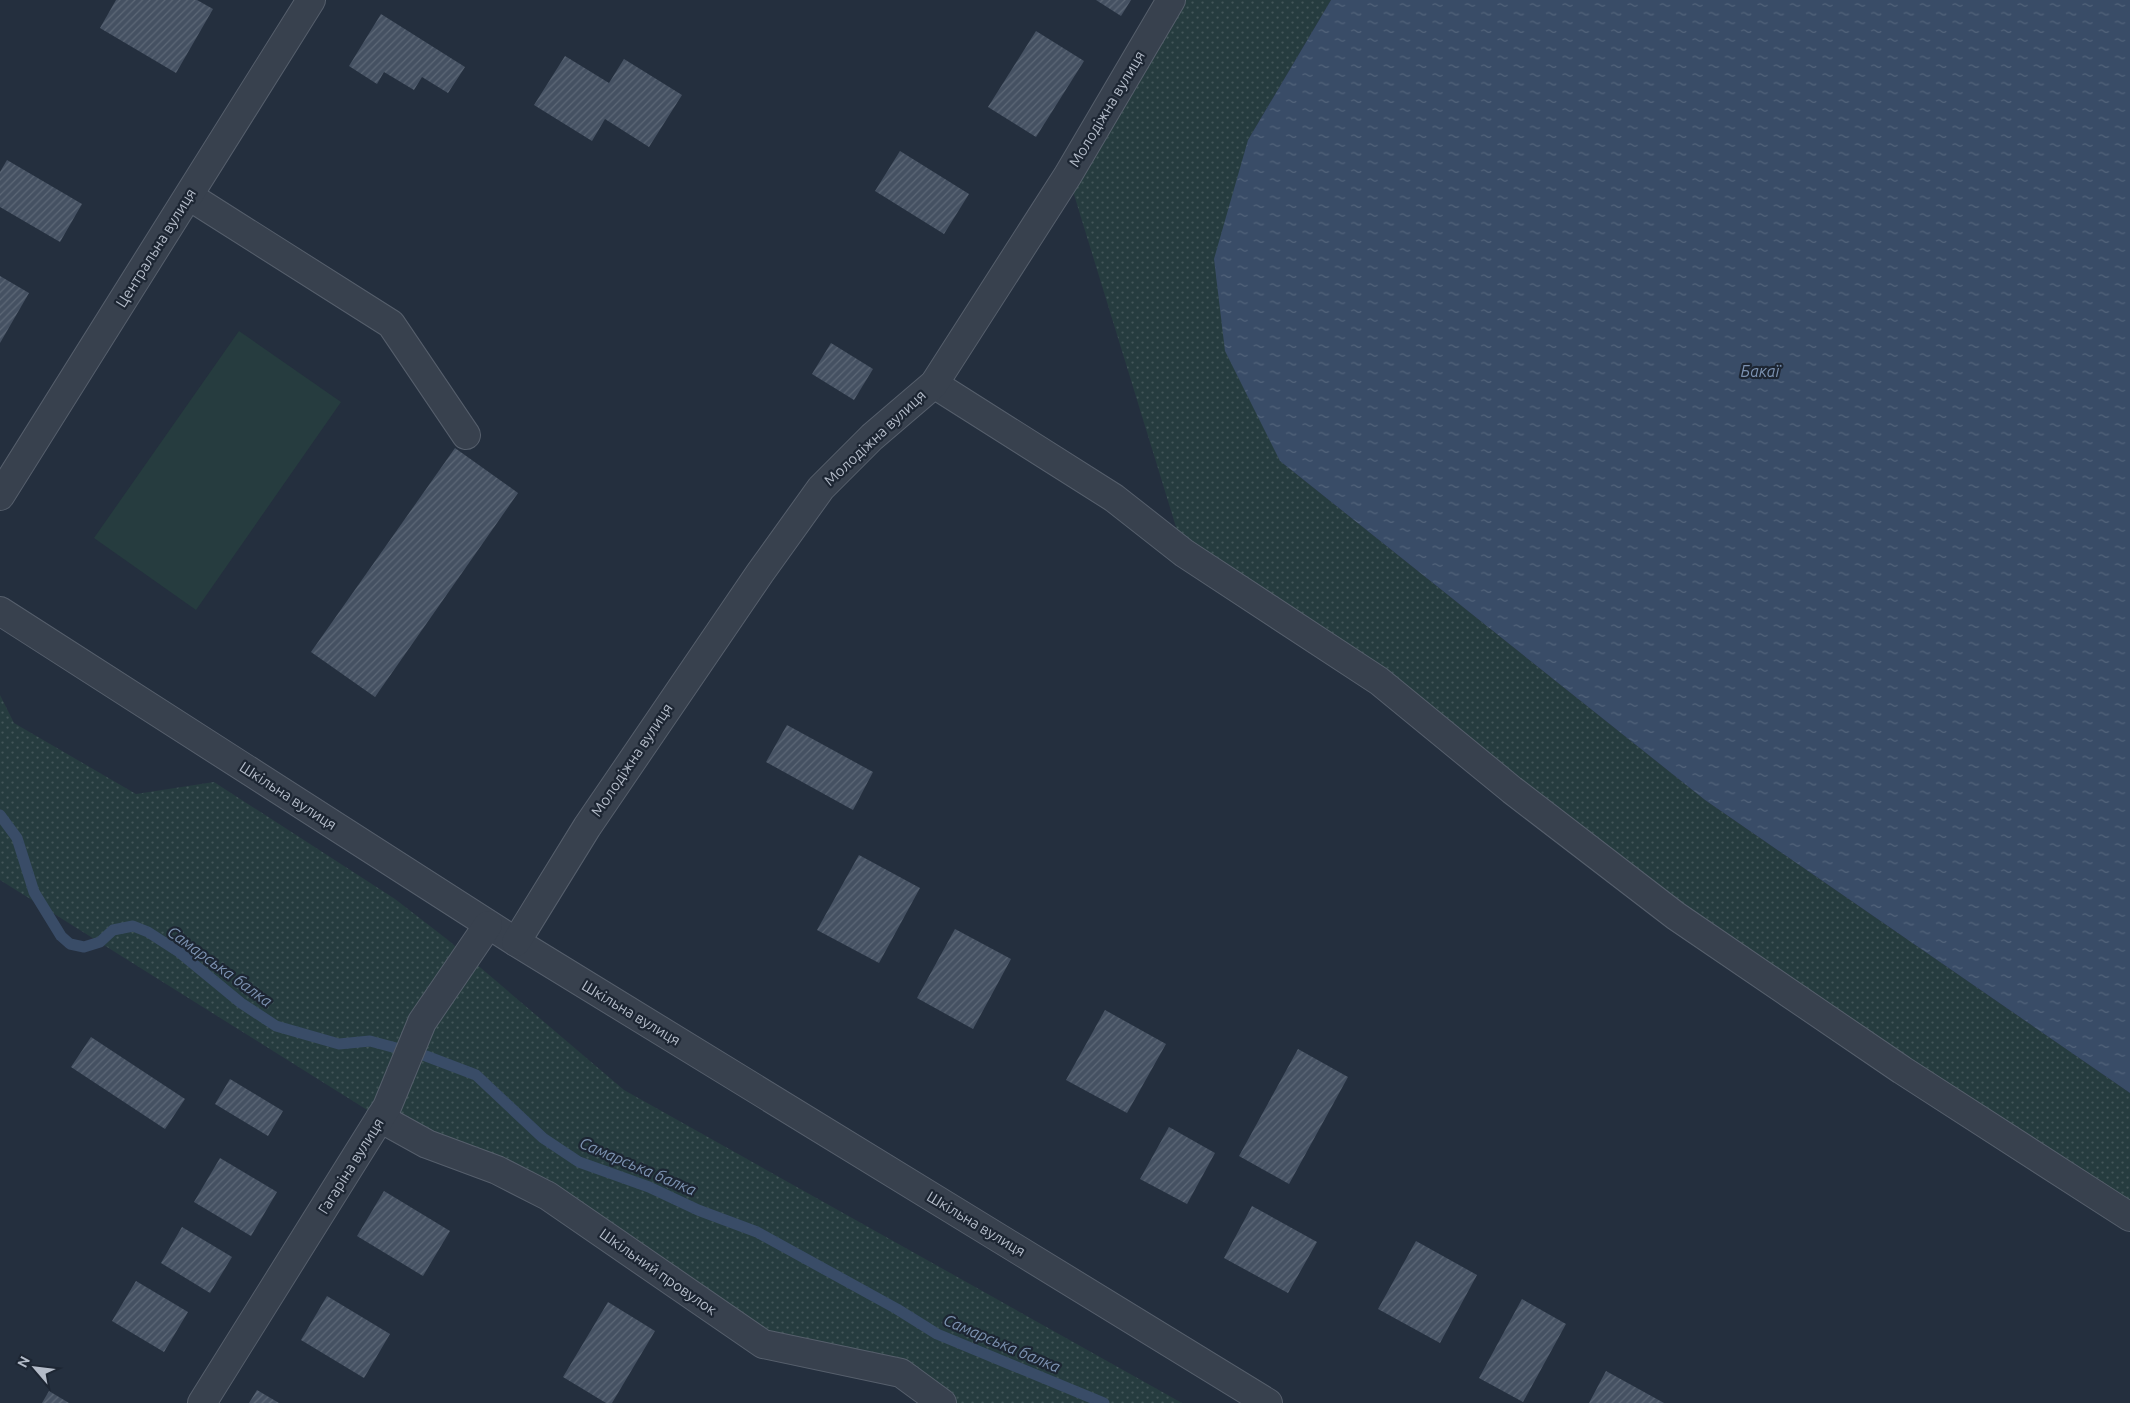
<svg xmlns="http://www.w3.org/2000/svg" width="2130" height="1403" viewBox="0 0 2130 1403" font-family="Ubuntu,sans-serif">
<defs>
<pattern id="grass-dots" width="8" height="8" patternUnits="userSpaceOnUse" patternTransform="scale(1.25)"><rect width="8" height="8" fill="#263c3f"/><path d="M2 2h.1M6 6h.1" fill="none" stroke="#435659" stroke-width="1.8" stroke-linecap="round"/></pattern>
<pattern id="water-ripples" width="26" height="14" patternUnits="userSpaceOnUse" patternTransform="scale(1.25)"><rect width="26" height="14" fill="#394c67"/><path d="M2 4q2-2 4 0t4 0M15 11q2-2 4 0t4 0" fill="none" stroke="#53647b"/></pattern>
<pattern id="building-hatch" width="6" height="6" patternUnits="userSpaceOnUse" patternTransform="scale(1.25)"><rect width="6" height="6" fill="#455162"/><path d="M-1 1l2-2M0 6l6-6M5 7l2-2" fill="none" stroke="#5d6877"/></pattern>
</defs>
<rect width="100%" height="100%" fill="#242f3e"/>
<!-- grass -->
<g fill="url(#grass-dots)">
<polygon points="1171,0 1331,0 1248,140 1280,461 1705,800 2130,1093 2130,1217 2079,1185 1184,553 1068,175"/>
<polygon points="0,695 14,723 136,794 214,782 395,899 448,940 624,1090 1182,1403 942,1403 901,1373 763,1344 548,1196 380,1118 0,880"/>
</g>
<!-- pitch -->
<polygon fill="#263c3f" points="239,331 341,402 196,610 94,538"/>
<!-- water -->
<polygon fill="url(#water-ripples)" points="1331,0 2130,0 2130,1093 1705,800 1280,461 1225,351 1214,259 1248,140"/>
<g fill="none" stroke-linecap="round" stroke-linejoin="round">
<!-- stream -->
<polyline stroke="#394c67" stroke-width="11" points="0,815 17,838 34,892 61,936 70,944 84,947 100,942 113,930 133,926 148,932 179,952 241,1003 276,1026 339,1044 370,1041 426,1056 476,1075 543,1138 579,1162 649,1187 698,1210 757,1232 897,1309 937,1334 1104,1403"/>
</g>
<!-- building -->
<g fill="url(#building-hatch)">
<polygon points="116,0 197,0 213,9 176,73 100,28"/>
<polygon points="1096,0 1131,0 1121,16"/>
<polygon points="381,14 465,67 448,93 422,77 414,90 384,72 377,84 349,66"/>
<polygon points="1036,31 1084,61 1036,137 988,107"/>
<polygon points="565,56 609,83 624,59 682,95 649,147 605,119 592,141 534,105"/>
<polygon points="900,151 969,194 944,234 875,191"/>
<polygon points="7,160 82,204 60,242 0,207 0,172"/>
<polygon points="0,276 29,293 0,343"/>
<polygon points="831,343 873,369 854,400 812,374"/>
<polygon points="455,448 518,493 375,697 311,652"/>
<polygon points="787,725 873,772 853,810 766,762"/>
<polygon points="859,855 920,888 879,963 817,930"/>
<polygon points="955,929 1011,959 973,1029 917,998"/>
<polygon points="1105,1010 1166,1044 1127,1113 1066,1080"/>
<polygon points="91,1037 185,1099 165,1129 71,1067"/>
<polygon points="1298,1049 1348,1077 1289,1184 1239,1156"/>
<polygon points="230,1079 283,1111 268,1136 215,1104"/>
<polygon points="1169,1127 1215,1153 1187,1204 1140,1179"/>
<polygon points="220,1158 277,1192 251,1236 194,1202"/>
<polygon points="384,1191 450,1231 423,1276 357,1236"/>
<polygon points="1252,1206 1317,1242 1288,1293 1224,1258"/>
<polygon points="182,1227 232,1257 210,1293 161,1263"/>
<polygon points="1416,1241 1477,1275 1440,1343 1378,1309"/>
<polygon points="136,1281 188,1312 164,1352 112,1321"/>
<polygon points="327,1296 390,1334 364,1378 301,1340"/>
<polygon points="1522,1299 1566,1324 1523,1402 1479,1378"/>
<polygon points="608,1302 655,1331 612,1403 606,1403 563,1377"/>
<polygon points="1606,1371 1664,1403 1589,1403"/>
<polygon points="257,1390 279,1403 249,1403"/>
<polygon points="49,1391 69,1403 42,1403"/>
</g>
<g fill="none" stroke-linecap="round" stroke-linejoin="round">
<defs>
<g id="minor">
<polyline points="189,196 391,324 466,435"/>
<polyline points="934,384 1114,498 1184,553 1379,681 1512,790 1676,916 1902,1070 2130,1217"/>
<polyline points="0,496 311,0"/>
<polyline points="0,611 516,942 1268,1403"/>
<polyline points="516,942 587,827 760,573 821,488 872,437 934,384 1068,175 1171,0"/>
<polyline points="380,1118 427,1144 497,1170 548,1196 763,1344 901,1373 942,1403"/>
<polyline points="202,1403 380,1118 387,1107 422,1022 488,925"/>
</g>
</defs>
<!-- minor casing -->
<use href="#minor" stroke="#565f6c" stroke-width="30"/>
<!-- minor -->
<use href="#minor" stroke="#38414e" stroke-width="28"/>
</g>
<g text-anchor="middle" stroke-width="4.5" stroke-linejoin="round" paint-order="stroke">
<!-- street labels -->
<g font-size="15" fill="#b4bcc9" stroke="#1d2633">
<text transform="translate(1107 109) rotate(-59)" y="5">Молодіжна вулиця</text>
<text transform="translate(156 248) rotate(-58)" y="5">Центральна вулиця</text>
<text transform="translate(875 438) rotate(-43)" y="5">Молодіжна вулиця</text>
<text transform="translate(632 760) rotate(-56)" y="5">Молодіжна вулиця</text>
<text transform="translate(288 796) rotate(33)" y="5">Шкільна вулиця</text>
<text transform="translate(631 1013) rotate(31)" y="5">Шкільна вулиця</text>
<text transform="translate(351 1166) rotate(-58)" y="5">Гагаріна вулиця</text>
<text transform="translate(976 1224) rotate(31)" y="5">Шкільна вулиця</text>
<text transform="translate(658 1272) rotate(35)" y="5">Шкільний провулок</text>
</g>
<!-- water labels -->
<g font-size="16" font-style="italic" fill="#7c92b1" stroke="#1d2633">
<text x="1760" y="377">Бакаї</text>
<text transform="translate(220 966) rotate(36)" y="6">Самарська балка</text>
<text transform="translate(638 1166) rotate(23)" y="6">Самарська балка</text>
<text transform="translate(1002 1343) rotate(23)" y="6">Самарська балка</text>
</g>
</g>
<!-- north arrow -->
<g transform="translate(35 1368) rotate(298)" stroke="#1d2633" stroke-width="4" paint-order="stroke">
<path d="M0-4L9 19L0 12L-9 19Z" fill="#b4bcc9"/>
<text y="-8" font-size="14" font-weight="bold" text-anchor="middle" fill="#b4bcc9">N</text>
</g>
</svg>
